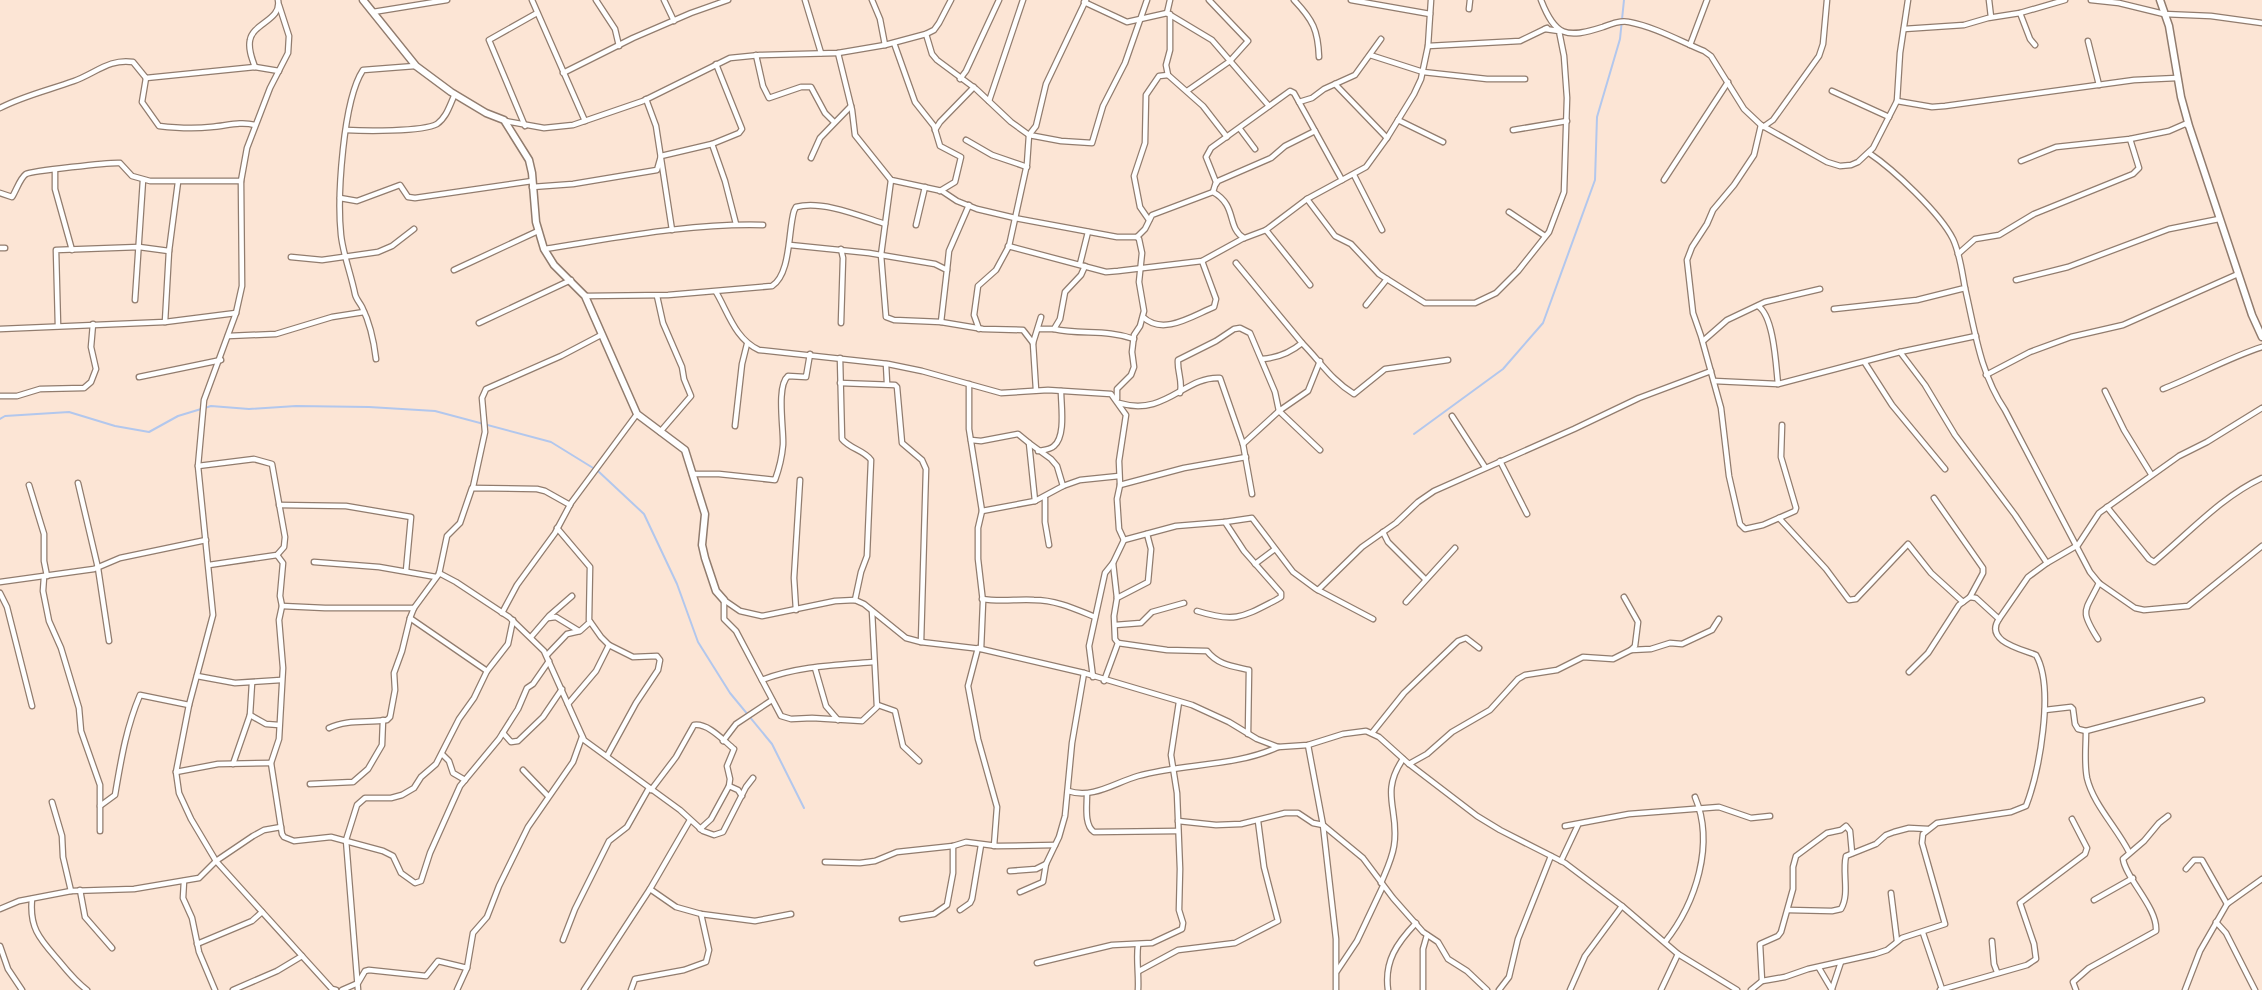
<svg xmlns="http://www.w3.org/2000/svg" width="2262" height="990" viewBox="0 0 2262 990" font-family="'DM Sans',sans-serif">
<rect width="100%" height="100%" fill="#fce5d5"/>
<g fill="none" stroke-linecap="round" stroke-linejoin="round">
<!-- stream -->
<g stroke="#b2c7ed" stroke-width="2">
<polyline points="0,419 5,416 69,412 115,426 149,432 178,416 211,406 249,409 296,406 369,407 435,411 551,442 598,471 644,514 677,584 698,642 730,693 772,744 804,808"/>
<polyline points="1414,434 1503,369 1543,323 1595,180 1597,117 1620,39 1624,0"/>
</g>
<defs>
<g id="street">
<polyline points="532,0 585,121"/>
<polyline points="596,0 615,29 619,46"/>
<polyline points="664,0 674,21"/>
<polyline points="805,0 821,53"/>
<polyline points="872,0 880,19 885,45"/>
<path d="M1294,0C1313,20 1318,30 1319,57"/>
<polyline points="1351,0 1430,14"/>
<path d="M1541,0C1555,36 1566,39 1603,27C1611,24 1620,20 1629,22C1655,27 1680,41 1704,51L1711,56L1744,109L1761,125L1827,162L1840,166L1851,165L1858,162L1873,148L1897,101L1900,53L1908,0"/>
<polyline points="1989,0 1991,17"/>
<polyline points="2091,0 2119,3 2164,14 2211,16 2262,23"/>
<polyline points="1084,2 1127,22 1167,13"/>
<polyline points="279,5 289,36 288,53 270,88 247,148 241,181 242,286 236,313 204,400 198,466 213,615 189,705 176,772 179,793 191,819 216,861 332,989 336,990"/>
<polyline points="1469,9 1470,0"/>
<polyline points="373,12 447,0"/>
<polyline points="1167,13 1212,40 1269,106"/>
<polyline points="1167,13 1170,0"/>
<polyline points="2020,13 2030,39 2035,45"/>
<polyline points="1170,14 1170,50 1166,65 1168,75 1203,106 1227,137"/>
<polyline points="1904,29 1964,25 1988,18 2020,13 2065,0"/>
<polyline points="926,34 932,54 937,60 976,89 1011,122 1029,135 1061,141 1092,143 1103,106 1125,63 1147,0"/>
<polyline points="2088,41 2099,85"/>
<polyline points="894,43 915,102 934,126 940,146 961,157 955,182 940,191"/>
<polyline points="1690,45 1707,0"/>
<polyline points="1428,46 1520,41 1547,28"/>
<path d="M838,53L852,110L855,135L891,180L942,191L957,201L977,209L1015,218L1117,237H1137L1145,229L1152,215L1213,192C1238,206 1226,227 1244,238"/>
<polyline points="756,55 763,86 769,98 801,87 811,87 825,113 834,122"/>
<polyline points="1370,55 1423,72 1487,79 1525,79"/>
<polyline points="716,64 742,129 739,133 712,144 725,181 736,224"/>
<path d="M255,67C252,59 248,49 250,40C253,23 282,20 278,0"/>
<polyline points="563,73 633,38 691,13 728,0"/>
<path d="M146,78L142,102L159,126C176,128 194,129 211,127C226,126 240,121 255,125"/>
<polyline points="960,79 966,71 999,0"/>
<polyline points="1335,84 1387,138"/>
<polyline points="1187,91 1230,61 1248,41 1209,0"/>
<polyline points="1832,91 1889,117"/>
<polyline points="646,99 656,126 672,230"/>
<polyline points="989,101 1023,0"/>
<polyline points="1897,101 1932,107 1945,106 2134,80 2177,78"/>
<polyline points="1299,102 1342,180"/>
<path d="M0,108C23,96 49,90 74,81C94,74 110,58 133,62L146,78L255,67L279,71"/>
<polyline points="1398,120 1443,142"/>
<polyline points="505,121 544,128 573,125 643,101 730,58 760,55 838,53 885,45 926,34 934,30 939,23 951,0"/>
<polyline points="1761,125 1754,155 1734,185 1713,210 1707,224 1692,247 1687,260 1693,313 1701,336 1721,408 1729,476 1740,524 1745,529 1763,525 1795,511 1796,508 1781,457 1782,425"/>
<polyline points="525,126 489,40 537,13"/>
<polyline points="1763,127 1773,120 1819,56 1823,44 1827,0"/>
<polyline points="1240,129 1255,149"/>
<path d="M346,130C364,131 422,132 437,124C447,117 450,104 455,94"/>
<polyline points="935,130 940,122 974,87"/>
<polyline points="1513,130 1567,121"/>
<polyline points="966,140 992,155 1027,167"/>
<polyline points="661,156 712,144"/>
<polyline points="811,158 820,138 851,106"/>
<polyline points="2021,161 2056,147 2130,139 2169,131 2185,124 2189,126"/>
<polyline points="55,170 55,189 72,250"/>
<polyline points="1354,175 1382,230"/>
<polyline points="891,180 881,255 886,317 894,320 941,322 983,329 1023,330 1033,343"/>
<polyline points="1664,180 1728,82"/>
<polyline points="1216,184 1218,181 1271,158 1285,146 1315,131"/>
<polyline points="532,187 573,184 657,170 661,156"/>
<polyline points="1213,192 1216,182 1206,157 1211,148 1290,91 1294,93 1299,102 1312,98 1324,89 1355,75 1381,39"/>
<path d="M0,193L12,197C16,191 20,178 26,174C31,171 112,162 120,163L132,176L150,181H241"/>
<polyline points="340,198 357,201 400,185 408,197 415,198 532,181"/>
<polyline points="1307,199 1335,236 1351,244 1379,274 1425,303 1475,303 1496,293 1518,271 1549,232 1564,192 1567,98 1564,56 1559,31 1545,29"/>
<polyline points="1509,212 1545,236"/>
<polyline points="1149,220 1140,207 1134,176 1145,143 1146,95 1159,76 1168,75"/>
<polyline points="916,225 925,187"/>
<polyline points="1266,230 1310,285"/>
<polyline points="790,245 869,253 935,264 947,270 941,322"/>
<polyline points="1008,246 1106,272 1118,271 1202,261 1242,239 1266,230 1307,199 1366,167 1387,138 1414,94 1421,79 1428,46 1431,0"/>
<polyline points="0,248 5,248"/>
<path d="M544,249C616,238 689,223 763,225"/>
<polyline points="841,249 843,258 841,323"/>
<polyline points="1958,254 1975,239 1999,235 2034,214 2133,174 2139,168 2130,139"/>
<polyline points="291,257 322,260 378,252 392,246 414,229"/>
<polyline points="1236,263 1302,343"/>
<polyline points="1080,264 1088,232"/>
<polyline points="454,270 538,231"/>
<polyline points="947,270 949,251 969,205"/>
<polyline points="2016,280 2068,267 2169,229 2219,219"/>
<path d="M1965,288C1975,331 1980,373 2005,410L2090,572L2099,583L2135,608L2144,610L2188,606L2262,546"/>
<path d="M716,292C728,312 735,339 759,350L888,364L922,371L1001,393L1048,390L1111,394L1126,415L1119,461L1120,485L1117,499L1119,529L1124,540"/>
<path d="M585,296L668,295L772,286C791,274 788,231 794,211L796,207C822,200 860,216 885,224"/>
<polyline points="657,296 663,323 682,367 684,379 691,396 660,432"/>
<polyline points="135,300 143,180"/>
<polyline points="1366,305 1387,279"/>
<path d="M1758,306C1774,316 1776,366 1778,384"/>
<path d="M1834,309L1917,300L1965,288C1962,272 1960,254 1953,239C1940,213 1893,169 1869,153"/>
<path d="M1143,317C1163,336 1192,316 1214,307L1216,299L1202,261"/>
<polyline points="165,322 169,251 178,182"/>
<polyline points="479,323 571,280"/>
<polyline points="58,326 56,250 139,247 169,251"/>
<polyline points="0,329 165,322 236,313"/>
<polyline points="979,329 974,315 978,286 996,270 1009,246 1027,164 1029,135 1036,126 1046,84 1086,0"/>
<polyline points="1038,329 1054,329 1060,319 1065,292 1081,275 1085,266"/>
<path d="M1054,329C1081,335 1107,329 1134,339"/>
<polyline points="228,336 276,334 332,317 364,312"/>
<polyline points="1703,341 1727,320 1765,302 1820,289"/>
<polyline points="1900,352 1925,385 1955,435 2015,515 2047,563"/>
<path d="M840,358L842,439C850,449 864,450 871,460L867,556L861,572L855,600"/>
<path d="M376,359C374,342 370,323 362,307C360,303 356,299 355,294C351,274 343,254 341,235C337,197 343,100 363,70L415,66"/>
<path d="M1262,359C1277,358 1290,353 1302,343C1320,361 1331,380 1354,394L1385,369L1448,360"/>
<polyline points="1865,363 1892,405 1945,469"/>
<polyline points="886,364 887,383"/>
<polyline points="1986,375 2030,352 2071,337 2123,325 2238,274"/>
<polyline points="139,377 221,360"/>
<polyline points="1714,381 1778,384 1900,352 1976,336"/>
<polyline points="840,383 895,385 897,387 902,443 922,460 926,469 921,642"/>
<polyline points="969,384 969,429 982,511 978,528 978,559 983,602 981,649"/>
<path d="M2163,389C2196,376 2228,358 2262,347"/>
<polyline points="1036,390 1033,343 1041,317"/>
<polyline points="2105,391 2124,430 2151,474"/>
<path d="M1180,393C1183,381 1177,372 1178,360L1216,341L1234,329L1240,328L1250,333L1275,392L1279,411L1308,391L1320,361"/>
<polyline points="0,396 17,396 40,389 84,388 91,382 96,369 91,347 93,324"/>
<polyline points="1117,399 1117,389 1131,375 1134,367 1132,352 1134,335 1140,326 1144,311 1139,282 1142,253 1139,239 1137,237"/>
<path d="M1119,403C1166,417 1184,376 1220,378L1243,444L1252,494"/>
<polyline points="1452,416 1485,467"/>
<polyline points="735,426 742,364 747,344"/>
<polyline points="971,440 981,441 1018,434 1029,443 1035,501 982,511"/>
<polyline points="1029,443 1051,459 1057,466 1063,486"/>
<polyline points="1243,444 1279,411 1320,450"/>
<path d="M1038,451C1043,450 1050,450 1054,446C1066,436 1061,406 1061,391"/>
<polyline points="1500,461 1527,514"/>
<polyline points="198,466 254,459 272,464 285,537 284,547 277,555 209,565"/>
<path d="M692,474H719L775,480C779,469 782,457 783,445C784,430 776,386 788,376L806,377L810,354"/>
<polyline points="78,483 98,568 109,641"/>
<polyline points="29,485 44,534 44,561 47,576"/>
<polyline points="1120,485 1184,468 1246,457"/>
<polyline points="473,487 485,432 482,398 486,389 561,356 601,335"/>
<polyline points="1045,498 1045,522 1049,545"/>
<polyline points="1934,498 1983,568 1983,573 1970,597"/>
<polyline points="1035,501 1063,486 1080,480 1119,476"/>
<polyline points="279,505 346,506 411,517 406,571"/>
<path d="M2107,507L2149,559L2154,562C2189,533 2221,497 2262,478"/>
<polyline points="1779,518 1826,569 1849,600 1856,599 1908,544 1931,573 1963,602"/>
<polyline points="1225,522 1252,518 1293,572 1316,589 1373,619"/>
<polyline points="557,528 590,567 589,620 601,637 609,645 633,657 657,656 660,660 658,670 636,703 607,756"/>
<polyline points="1383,532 1388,542 1425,579"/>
<path d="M1124,540L1176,526L1225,522L1244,551L1281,593V597L1276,600C1243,617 1235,623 1197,611"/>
<polyline points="277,555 283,563 280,596 282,606 279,620 283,668 279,739 271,763 282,834 284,837 294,841 331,837 383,851 393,856 401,873 415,883 421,881 430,853 460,786 499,739 518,709 527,688 533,684 549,661"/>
<polyline points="314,562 379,567 436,577"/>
<polyline points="1255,564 1275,549"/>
<polyline points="439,573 456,582 509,617 544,651 584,740 680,810 703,831 714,835 723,832 746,787 753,778"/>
<polyline points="44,577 43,591 49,621 61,648 79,708 81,731 100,785 100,806"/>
<polyline points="0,582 94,569 120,558 206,540"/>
<polyline points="1318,590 1362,547 1396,523 1418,502 1434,491 1574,429 1639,398 1711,371"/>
<polyline points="0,593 7,607 32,706"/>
<polyline points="1117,598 1148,582 1151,549 1147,534"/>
<path d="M982,599C1000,602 1017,599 1034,600C1056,600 1075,609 1095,617"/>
<polyline points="724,600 740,611 762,616 835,601 855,600 864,604 906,638 921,642 981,649 1084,673 1192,705 1229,722 1257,739 1278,747 1308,745 1343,734 1366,731 1379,737 1409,764 1477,816 1500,830 1565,863 1622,906 1678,954 1737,990"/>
<polyline points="724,600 724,619 736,631 781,716 791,719 812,718 862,721 877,707 872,611"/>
<polyline points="1406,602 1455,548"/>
<polyline points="282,606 325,608 414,608"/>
<polyline points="796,610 794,578 800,480"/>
<polyline points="502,613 517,585 555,533 571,503 637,414"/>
<polyline points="410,618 487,671"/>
<polyline points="548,618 556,617 579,631"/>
<polyline points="1115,625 1141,623 1152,612 1184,603"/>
<polyline points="531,637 549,616 572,596"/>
<path d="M2098,639C2079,609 2085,612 2099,583"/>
<path d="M1118,643L1167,650L1207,651C1218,665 1232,666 1249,670L1248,734"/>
<polyline points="978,648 968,686 978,739 997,807 994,846"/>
<polyline points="1631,650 1651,649 1670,643 1682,644 1712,630 1719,619"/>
<polyline points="547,655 567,634 580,631 590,622"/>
<polyline points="815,668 826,706 838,720"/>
<polyline points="1909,672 1928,653 1959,605 1970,597 1976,598 1999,619 2028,577 2047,563 2078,545 2099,513 2179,456 2207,442 2262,408"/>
<polyline points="197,676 235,683 281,680"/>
<polyline points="1093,677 1089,646 1105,573 1113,563"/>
<path d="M762,680C797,666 837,665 874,662"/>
<polyline points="1104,681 1118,643 1115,639 1114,616 1117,598 1113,563 1124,540"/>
<polyline points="568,704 596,671 609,645"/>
<polyline points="878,705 895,711 903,746 919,761"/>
<polyline points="2045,710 2071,707 2073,709 2075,724 2078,729 2086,731 2202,700"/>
<polyline points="250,715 266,724 279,725"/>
<path d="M329,728C347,719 368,723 387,720L390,717L395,690L394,673L402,651L410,618L414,608L439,574L447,536L460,523L472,488L537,489L545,491L570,505"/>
<path d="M2086,731C2086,746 2084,763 2087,778C2093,804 2117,828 2129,852"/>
<polyline points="503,733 511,742 518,741 543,717 562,689"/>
<polyline points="1372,733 1404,693 1458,641 1466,638 1479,648"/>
<polyline points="723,741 736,724 772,700"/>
<polyline points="1308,745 1323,825 1336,939 1336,990"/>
<polyline points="443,755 449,761 453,773 465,780"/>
<polyline points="233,764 250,715 252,683"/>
<polyline points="1409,764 1427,754 1452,732 1490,710 1518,679 1525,675 1557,670 1583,657 1613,659 1631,650 1635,646 1638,622 1624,597"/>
<polyline points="523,770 548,796"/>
<polyline points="176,772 218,764 271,763"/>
<polyline points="310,784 353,782 368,769 382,745 383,720"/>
<polyline points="729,786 738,790 742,796"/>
<path d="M651,790L676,757L694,725C708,723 723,740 734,749L727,766L730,779L729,786L711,819L700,829"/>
<path d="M1068,791C1093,799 1114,783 1138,776C1183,763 1235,767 1278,747"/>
<path d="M1087,794C1087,806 1084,825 1094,832L1178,831"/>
<polyline points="52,802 62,836 63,857 71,891"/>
<polyline points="1178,821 1216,825 1241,824 1285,813 1298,813 1313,823 1323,825 1363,858 1393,898 1423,932 1438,942 1448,959 1467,971 1487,990"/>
<polyline points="1565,826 1629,814 1719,807 1751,818 1770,816"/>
<path d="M100,831V806L115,795C121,760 126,728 140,695L189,705"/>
<polyline points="1561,861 1578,825"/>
<polyline points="825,862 860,863 875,861 897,852 953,846 966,842 997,846 1055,845"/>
<polyline points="2186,869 2194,860 2202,860 2227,904"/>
<polyline points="1010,871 1036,869 1046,864"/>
<polyline points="184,881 183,898 192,918 199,952 215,990"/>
<path d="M1381,883C1386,871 1392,859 1394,846C1400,810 1379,794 1403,759"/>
<polyline points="650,889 676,907 701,914 755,921 791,914"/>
<polyline points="80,890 85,917 112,948"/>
<polyline points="1020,892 1043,882 1046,864 1059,837 1065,816 1072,743 1084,673"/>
<polyline points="1891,893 1897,941"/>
<path d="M32,899C29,929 41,940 59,961C68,972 76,982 87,990"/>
<polyline points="2094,900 2133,878"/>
<polyline points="0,909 19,901 71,891 134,889 199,878 216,861 253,836 264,830 281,827"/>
<polyline points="960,910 970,903 972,899 981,845"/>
<path d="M1788,910L1832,911L1841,909C1850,894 1842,873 1846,856L1876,844L1886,835L1894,832L1909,828L1928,829"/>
<polyline points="902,919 934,914 947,905 953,873 953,846"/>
<polyline points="2216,922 2226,933 2255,990"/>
<polyline points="1923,933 1942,989"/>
<polyline points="563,940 575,909 609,841 627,827 649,788"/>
<polyline points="1992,941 1994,964 1997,972"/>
<path d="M1665,942C1696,903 1715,844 1695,797"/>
<polyline points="197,944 252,921 262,912"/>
<polyline points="0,946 8,969 22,990"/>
<polyline points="1037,963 1112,945 1152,943 1182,929 1183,923 1179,910 1180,869 1177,793 1171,755 1179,702"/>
<polyline points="1819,968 1832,990"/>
<polyline points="1139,971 1178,950 1235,943 1278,921 1264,867 1258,821"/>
<polyline points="1337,971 1357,941 1383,886"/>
<polyline points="1762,981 1760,944 1778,936 1781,932 1793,889 1793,867 1796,856 1827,833 1841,830 1846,826 1850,831 1852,853"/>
<polyline points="1832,989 1841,962"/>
<polyline points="233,990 277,971 302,956"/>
<polyline points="342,990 358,983 365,971 369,970 426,976 438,961 467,968"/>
<polyline points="358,990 346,840 357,805 365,798 391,798 402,795 414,788 421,777 436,764 459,719 474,698 487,671 508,644 513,620"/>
<polyline points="457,990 467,968 473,933 487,917 499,886 528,827 573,762 582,737"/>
<polyline points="584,990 650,889 690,820"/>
<polyline points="631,990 635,979 684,970 706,962 709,950 701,914"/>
<path d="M1138,990C1139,975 1136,960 1138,945"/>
<path d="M1388,990C1384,961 1397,943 1416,923"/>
<polyline points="1423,990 1423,949 1427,935"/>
<polyline points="1499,990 1509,977 1518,939 1551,856"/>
<polyline points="1570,990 1585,956 1622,906"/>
<polyline points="1661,990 1678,954"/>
<path d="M1751,990L1762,981L1785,977L1808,969L1875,954L1887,950L1902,938L1945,924L1922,843L1923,834L1937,823L2011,812L2026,806C2039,772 2055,688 2036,655C2021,649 1984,641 1999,619"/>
<polyline points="1940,990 2027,965 2036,959 2034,944 2020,903 2085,854 2087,848 2072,819"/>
<path d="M2076,990L2073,982L2089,968L2156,931C2158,908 2126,879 2123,859L2144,841L2159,823L2168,816"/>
<polyline points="2185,990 2200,951 2227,904 2262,879"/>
</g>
<g id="secondary">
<polyline points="363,0 416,66 451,92 486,113 504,120 529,160 532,173 536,222 544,249 554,265 585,296 637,414 685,450 705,514 702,545 705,558 716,591 724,600"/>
<polyline points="2160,0 2169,26 2181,97 2189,126 2252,315 2262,337"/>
</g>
</defs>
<!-- street casing -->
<use href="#street" stroke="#917c6e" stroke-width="7"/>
<!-- secondary casing -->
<use href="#secondary" stroke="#917c6e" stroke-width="9"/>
<!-- street -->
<use href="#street" stroke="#fff" stroke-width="4.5"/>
<!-- secondary -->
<use href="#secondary" stroke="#fff" stroke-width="6"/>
</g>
</svg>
